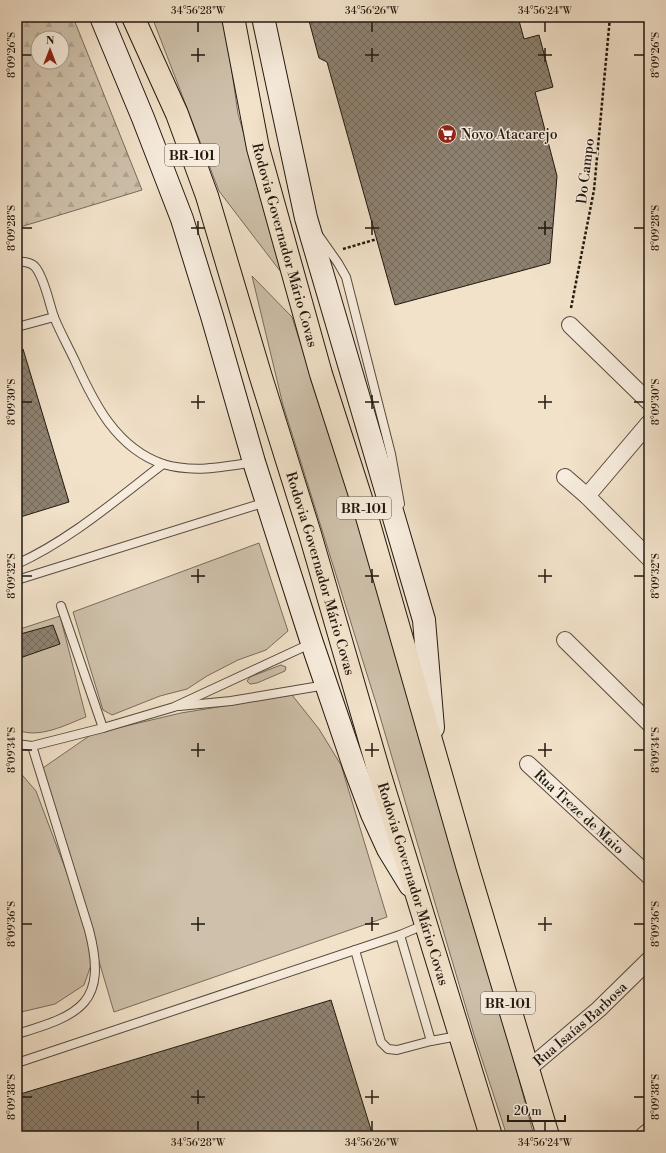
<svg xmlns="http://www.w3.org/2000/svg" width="666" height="1153" viewBox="0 0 666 1153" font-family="'Libre Bodoni',serif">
<defs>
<pattern id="forest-firs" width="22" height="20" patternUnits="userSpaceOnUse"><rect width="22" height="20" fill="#cec0aa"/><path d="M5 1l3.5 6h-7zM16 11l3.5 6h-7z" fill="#b1a491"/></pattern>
<pattern id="building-cross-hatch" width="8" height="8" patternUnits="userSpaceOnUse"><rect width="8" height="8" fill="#8e8271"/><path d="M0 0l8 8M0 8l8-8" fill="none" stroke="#746a5b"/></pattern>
</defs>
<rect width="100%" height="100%" fill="#f2e2ca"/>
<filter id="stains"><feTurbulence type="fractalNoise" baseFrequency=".005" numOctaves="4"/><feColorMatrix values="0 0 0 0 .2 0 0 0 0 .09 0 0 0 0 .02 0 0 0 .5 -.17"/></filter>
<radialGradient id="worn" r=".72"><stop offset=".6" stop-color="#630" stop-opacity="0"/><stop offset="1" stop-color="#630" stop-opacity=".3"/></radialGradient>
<!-- grass -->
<g fill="#cec0aa" stroke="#786c5d">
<polygon points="152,17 224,17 238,114 287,280 219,191"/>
<polygon points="252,276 292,317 364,543 461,863 534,1136 507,1136 474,1035 376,703 283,405"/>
<polygon points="259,543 288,631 266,650 238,660 207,676 187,689 160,696 112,715 103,710 73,612"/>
<path d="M60,616L86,717C65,725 40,739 17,730V630Z"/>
<polygon points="281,665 286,667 285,671 257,683 250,684 247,681 250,677"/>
<polygon points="292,695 319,729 341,765 387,917 114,1012 96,951 84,985 55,1004 17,1013 17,769 36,791 92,940 40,770 92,734 181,713"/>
</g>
<!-- forest -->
<path fill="url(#forest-firs)" stroke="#786c5d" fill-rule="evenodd" d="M17,17H73L142,190L17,228ZM38,38H62V62H38Z"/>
<!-- building -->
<g fill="url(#building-cross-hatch)" stroke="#211910">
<polygon points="308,17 518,17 524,39 539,35 553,87 535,92 557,176 550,263 395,305 327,62 319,58"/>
<polygon points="23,349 69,502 17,518 17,351"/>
<polygon points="53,625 60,644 17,659 17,635"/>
<polygon points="331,1000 372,1133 361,1136 17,1136 17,1095"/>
</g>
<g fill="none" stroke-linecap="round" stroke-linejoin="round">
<defs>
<g id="lane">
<polyline points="319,236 338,263 346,277 391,454 400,504"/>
<path d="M17,261C24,262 32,262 36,268C45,280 49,303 54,317C60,332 68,346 75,361C94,403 116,448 163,464C193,473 224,467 254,462"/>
<polyline points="17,327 54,317"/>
<path d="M17,564C70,540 117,499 163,464"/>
<polyline points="17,580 266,502"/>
<polyline points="61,606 103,728"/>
<polyline points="179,706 231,701 326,685"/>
<polyline points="17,744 32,746"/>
<polyline points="424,925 400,935 431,1041 458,1036"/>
<polyline points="355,950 381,1042 388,1049 397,1050 431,1041"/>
<path d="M17,1034C81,1015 108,1003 89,930L32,746L103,728L174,707L312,643"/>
<polyline points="17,1063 400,935"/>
</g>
<g id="street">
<polyline points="570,325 649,402"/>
<polyline points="565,477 587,496 649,558"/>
<polyline points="587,496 649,423"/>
<polyline points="565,640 649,723"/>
<path id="s1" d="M528,764L649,876"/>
<path id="s2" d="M528,1069L599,1009L649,960"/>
<polyline points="643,1136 649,1131"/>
</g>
<g id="secondary">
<polyline points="101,17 143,118 182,219 212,316 254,462 312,643 354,766 372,814 388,849 410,885"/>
<polyline points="263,17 306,218 424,620 433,728"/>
</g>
<g id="highway">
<path id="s3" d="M133,17L177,114L207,196L260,374L310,534L379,772L491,1136"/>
<path id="s4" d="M233,17L258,148L321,374L367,517L468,869L548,1136"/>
</g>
</defs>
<!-- lane casing -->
<use href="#lane" stroke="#554b3e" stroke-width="10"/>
<!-- street casing -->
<use href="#street" stroke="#554b3e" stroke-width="18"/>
<!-- secondary casing -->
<use href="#secondary" stroke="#211910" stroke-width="24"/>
<!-- highway casing -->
<use href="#highway" stroke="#211910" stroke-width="24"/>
<!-- path -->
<g stroke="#211910" stroke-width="2.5" stroke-dasharray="3 2" stroke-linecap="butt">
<polyline points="343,249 377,239"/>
<polyline points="571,308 594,190 610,17"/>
</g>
<!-- lane -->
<use href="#lane" stroke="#f7ecdd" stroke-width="8"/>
<!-- street -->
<use href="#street" stroke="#f7ecdd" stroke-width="16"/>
<!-- secondary -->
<use href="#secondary" stroke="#f7ecdd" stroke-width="22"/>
<!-- highway -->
<use href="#highway" stroke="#f2e2ca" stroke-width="22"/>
</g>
<!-- ticks -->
<path fill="none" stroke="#211910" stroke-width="1.5" d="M198,22V32M372,22V32M545,22V32M198,48V62M372,48V62M545,48V62M22,55H32M191,55H205M365,55H379M538,55H552M634,55H644M198,221V235M372,221V235M545,221V235M22,228H32M191,228H205M365,228H379M538,228H552M634,228H644M198,395V409M372,395V409M545,395V409M22,402H32M191,402H205M365,402H379M538,402H552M634,402H644M198,569V583M372,569V583M545,569V583M22,576H32M191,576H205M365,576H379M538,576H552M634,576H644M198,743V757M372,743V757M545,743V757M22,750H32M191,750H205M365,750H379M538,750H552M634,750H644M198,917V931M372,917V931M545,917V931M22,924H32M191,924H205M365,924H379M538,924H552M634,924H644M198,1090V1104M372,1090V1104M22,1097H32M191,1097H205M365,1097H379M634,1097H644M198,1121V1131M372,1121V1131M545,1121V1131"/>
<!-- icons -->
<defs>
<symbol id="supermarket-disc" viewBox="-11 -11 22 22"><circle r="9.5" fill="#8f2418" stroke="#f7ecdd"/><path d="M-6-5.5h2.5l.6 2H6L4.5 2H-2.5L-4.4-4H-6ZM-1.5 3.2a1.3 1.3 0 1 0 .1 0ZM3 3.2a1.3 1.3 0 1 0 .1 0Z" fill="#fff"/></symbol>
</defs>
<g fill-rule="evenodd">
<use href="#supermarket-disc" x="436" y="123" width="22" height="22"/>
</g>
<g text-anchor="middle" stroke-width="3" stroke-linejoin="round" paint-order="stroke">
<!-- shield labels -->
<g fill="#f7ecdd" stroke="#61584e" stroke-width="1">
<rect x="165" y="144" width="54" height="22" rx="3"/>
<rect x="337" y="497" width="54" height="22" rx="3"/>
<rect x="481" y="992" width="54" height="22" rx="3"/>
</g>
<g font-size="13" font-weight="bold" fill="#211910">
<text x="192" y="160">BR-101</text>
<text x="364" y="513">BR-101</text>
<text x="508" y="1008">BR-101</text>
</g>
<!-- poi labels -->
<g font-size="14" fill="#211910" stroke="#f7ecdd" text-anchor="start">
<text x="461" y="139">Novo Atacarejo</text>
</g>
<!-- street labels -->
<g font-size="14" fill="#211910" stroke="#f7ecdd">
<text transform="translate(585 171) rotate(-83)" y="5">Do Campo</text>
<text dy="5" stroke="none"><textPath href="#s4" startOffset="234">Rodovia Governador Mário Covas</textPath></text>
<text dy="5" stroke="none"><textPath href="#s3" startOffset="588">Rodovia Governador Mário Covas</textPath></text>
<text dy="5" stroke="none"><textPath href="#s1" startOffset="70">Rua Treze de Maio</textPath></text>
<text dy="5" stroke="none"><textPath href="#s3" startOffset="912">Rodovia Governador Mário Covas</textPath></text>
<text dy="5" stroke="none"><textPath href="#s2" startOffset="69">Rua Isaías Barbosa</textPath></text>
</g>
</g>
<!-- margin -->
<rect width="666" height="1153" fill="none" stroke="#f2e2ca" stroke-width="44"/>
<!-- north arrow -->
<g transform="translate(50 50)"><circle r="19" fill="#f7ecdd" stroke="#a1988b"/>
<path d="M0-3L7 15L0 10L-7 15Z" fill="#8f2418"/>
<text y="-6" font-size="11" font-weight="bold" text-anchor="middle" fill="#211910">N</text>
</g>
<!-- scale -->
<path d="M508 1115v6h57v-6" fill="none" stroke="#211910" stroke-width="2"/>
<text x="514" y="1115" font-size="12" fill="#211910" stroke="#f7ecdd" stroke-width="3" paint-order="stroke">20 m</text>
<rect x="22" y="22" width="622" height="1109" fill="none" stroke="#211910" stroke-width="1.5"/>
<g font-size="10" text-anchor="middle" fill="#211910">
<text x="198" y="14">34°56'28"W</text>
<text x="372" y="14">34°56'26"W</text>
<text x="545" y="14">34°56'24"W</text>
<text transform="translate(11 55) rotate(-90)" y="4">8°09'26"S</text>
<text transform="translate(655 55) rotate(-90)" y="4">8°09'26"S</text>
<text transform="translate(11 228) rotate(-90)" y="4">8°09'28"S</text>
<text transform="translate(655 228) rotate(-90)" y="4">8°09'28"S</text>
<text transform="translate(11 402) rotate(-90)" y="4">8°09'30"S</text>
<text transform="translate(655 402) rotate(-90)" y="4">8°09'30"S</text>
<text transform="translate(11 576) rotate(-90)" y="4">8°09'32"S</text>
<text transform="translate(655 576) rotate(-90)" y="4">8°09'32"S</text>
<text transform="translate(11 750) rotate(-90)" y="4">8°09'34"S</text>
<text transform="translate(655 750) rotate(-90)" y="4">8°09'34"S</text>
<text transform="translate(11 924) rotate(-90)" y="4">8°09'36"S</text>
<text transform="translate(655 924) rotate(-90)" y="4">8°09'36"S</text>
<text transform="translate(11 1097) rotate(-90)" y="4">8°09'38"S</text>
<text transform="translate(655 1097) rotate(-90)" y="4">8°09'38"S</text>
<text x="198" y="1146">34°56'28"W</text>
<text x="372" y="1146">34°56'26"W</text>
<text x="545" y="1146">34°56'24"W</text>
</g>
<rect width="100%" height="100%" filter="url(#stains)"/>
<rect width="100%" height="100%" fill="url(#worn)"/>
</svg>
